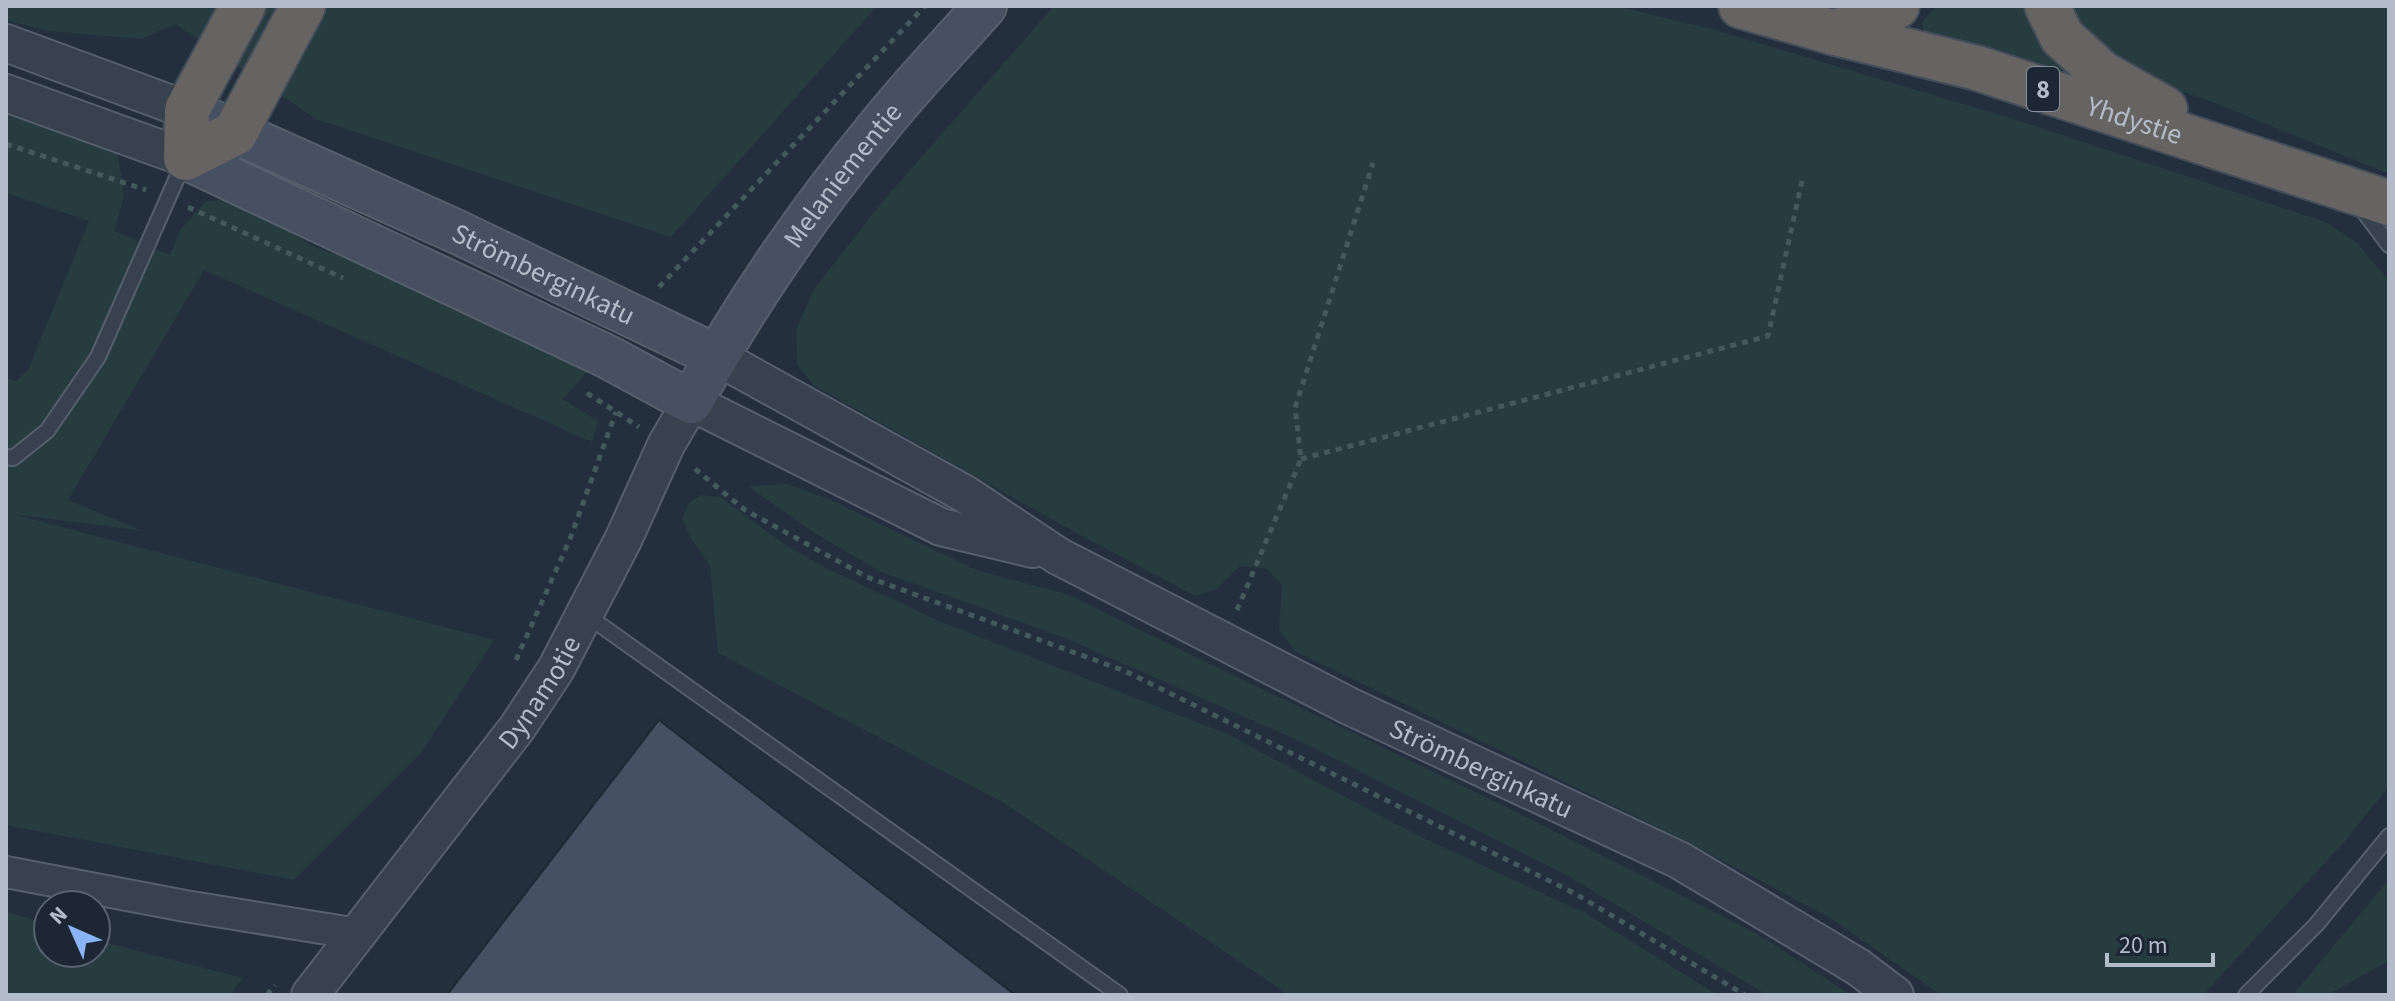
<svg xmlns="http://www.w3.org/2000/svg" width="2395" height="1001" viewBox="0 0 2395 1001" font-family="'Source Sans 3',sans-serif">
<rect width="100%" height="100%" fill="#242f3e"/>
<!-- green -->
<g fill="#263c3f">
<polygon points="6,6 877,6 671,237 316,119 175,24 141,39 47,31 6,20"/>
<polygon points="1054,6 1616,6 1715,30 2023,122 2328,223 2358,244 2389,281 2389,786 2346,840 2203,995 1941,995 1832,919 1686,841 1295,651 1279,630 1282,586 1267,569 1239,566 1217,589 1195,596 1060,524 813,385 797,364 796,330 814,289 883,201"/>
<polygon points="1937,6 2021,6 2043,47 2067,75 1925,37 1922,22"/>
<polygon points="2067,6 2389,6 2389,174 2215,103 2150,80 2085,34"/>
<polygon points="6,107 113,143 119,161 124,197 114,231 170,255 181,229 206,201 235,199 315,247 436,291 594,364 563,399 598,421 592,442 204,270 68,500 143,531 12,514 494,640 421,753 294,880 6,825 6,378 16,381 28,370 89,221 6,193"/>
<polygon points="787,484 829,499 976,570 1066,594 1500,804 1756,933 1851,995 1767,995 1566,875 1304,743 1065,638 879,571 813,532 748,486"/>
<polygon points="702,495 720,497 784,544 826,568 939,621 1227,734 1417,835 1585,913 1718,995 1289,995 1004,803 718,653 710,566 691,538 682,518 690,502"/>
<polygon points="2389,879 2389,961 2327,995 2293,995"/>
<polygon points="6,911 48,925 48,953 96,953 96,940 243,978 230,995 6,995"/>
</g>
<!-- building -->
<polygon fill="#455162" stroke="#1f2835" stroke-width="2" points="659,720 1015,995 447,995"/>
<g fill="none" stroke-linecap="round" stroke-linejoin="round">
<defs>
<g id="service">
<polyline points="2359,205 2389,245"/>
<polyline points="6,457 13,458 47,431 98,357 184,162"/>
<polyline points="585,614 1120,995"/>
<polyline points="2246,995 2316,925 2389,836"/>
</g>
<polyline id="minor" points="6,872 185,906 358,934"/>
<g id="tertiary">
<polyline points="6,43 187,110"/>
<polyline points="6,93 186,158"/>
<path id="s1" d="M716,356L965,494L1058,556L1349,706L1679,860L1858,967L1895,995"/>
<path id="s2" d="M310,995L517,728L556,669L623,540L666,445L691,402L941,527L1033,549"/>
</g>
<g id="secondary">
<path id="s3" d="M202,117L453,230L716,356"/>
<path id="s4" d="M186,158L608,357L691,402C744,306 807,214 876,130C910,87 949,47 985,6"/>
</g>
<g id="trunk">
<polyline points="243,6 187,110 186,158 235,133 303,6"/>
<path id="s5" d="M1741,6L1835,33L1977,68L2389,203"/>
<polyline points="2047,6 2062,37 2103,74 2165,109"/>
<polyline points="1835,33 1897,6"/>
</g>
</defs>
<!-- service casing -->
<use href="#service" stroke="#565f6c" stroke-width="18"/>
<!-- minor casing -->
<use href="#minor" stroke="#565f6c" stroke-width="34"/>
<!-- tertiary casing -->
<use href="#tertiary" stroke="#565f6c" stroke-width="40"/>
<!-- secondary casing -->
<use href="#secondary" stroke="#565f6c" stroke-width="46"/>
<!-- trunk casing -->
<use href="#trunk" stroke="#434c59" stroke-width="48"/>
<!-- path -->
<g stroke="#44595c" stroke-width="5" stroke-dasharray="6 6" stroke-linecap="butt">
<polyline points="6,144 146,190"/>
<polyline points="188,207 343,278"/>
<polyline points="659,287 925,6"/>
<polyline points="587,393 639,427"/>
<polyline points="1301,459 1768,336 1802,181"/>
<polyline points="695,469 745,510 867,577 1125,671 1574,893 1745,995"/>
<polyline points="1237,610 1301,459 1295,408 1373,163"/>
<polyline points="516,660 570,539 616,412"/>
<polyline points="267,995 275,985"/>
</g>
<!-- service -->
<use href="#service" stroke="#38414e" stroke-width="14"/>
<!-- minor -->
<use href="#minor" stroke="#38414e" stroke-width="30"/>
<!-- tertiary -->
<use href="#tertiary" stroke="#38414e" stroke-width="36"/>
<!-- secondary -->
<use href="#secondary" stroke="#465061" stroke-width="42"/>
<!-- trunk -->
<use href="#trunk" stroke="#656462" stroke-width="44"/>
</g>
<g text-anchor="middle" stroke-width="6" stroke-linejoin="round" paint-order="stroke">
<!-- shield labels -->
<rect fill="#1d2633" stroke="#878f9c" stroke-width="2" x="2027" y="67" width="32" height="44" rx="6"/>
<g font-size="26" font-weight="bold" fill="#b4bcc9">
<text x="2043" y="98">8</text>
</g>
<!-- street labels -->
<g font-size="28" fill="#b4bcc9" stroke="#1d2633">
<text dy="10" stroke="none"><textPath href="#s5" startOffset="410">Yhdystie</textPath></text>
<text dy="10" stroke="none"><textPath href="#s4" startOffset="834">Melaniementie</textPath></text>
<text dy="10" stroke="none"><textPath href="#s3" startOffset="376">Strömberginkatu</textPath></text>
<text dy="10" stroke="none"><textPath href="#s2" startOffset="380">Dynamotie</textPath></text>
<text dy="10" stroke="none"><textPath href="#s1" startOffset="870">Strömberginkatu</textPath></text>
</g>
</g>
<!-- border -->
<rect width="2395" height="1001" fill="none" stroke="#b4bcc9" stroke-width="16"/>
<!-- north arrow -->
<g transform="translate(72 929) rotate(315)"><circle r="38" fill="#1d2633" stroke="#59626f" stroke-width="2"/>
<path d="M0-6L14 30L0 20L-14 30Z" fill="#8ab4f8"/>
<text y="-12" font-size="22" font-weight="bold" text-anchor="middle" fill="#b4bcc9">N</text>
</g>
<!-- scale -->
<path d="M2107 953v12h106v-12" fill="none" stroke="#b4bcc9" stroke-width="4"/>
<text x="2119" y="953" font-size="24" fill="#b4bcc9" stroke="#1d2633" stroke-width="6" paint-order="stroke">20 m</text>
</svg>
